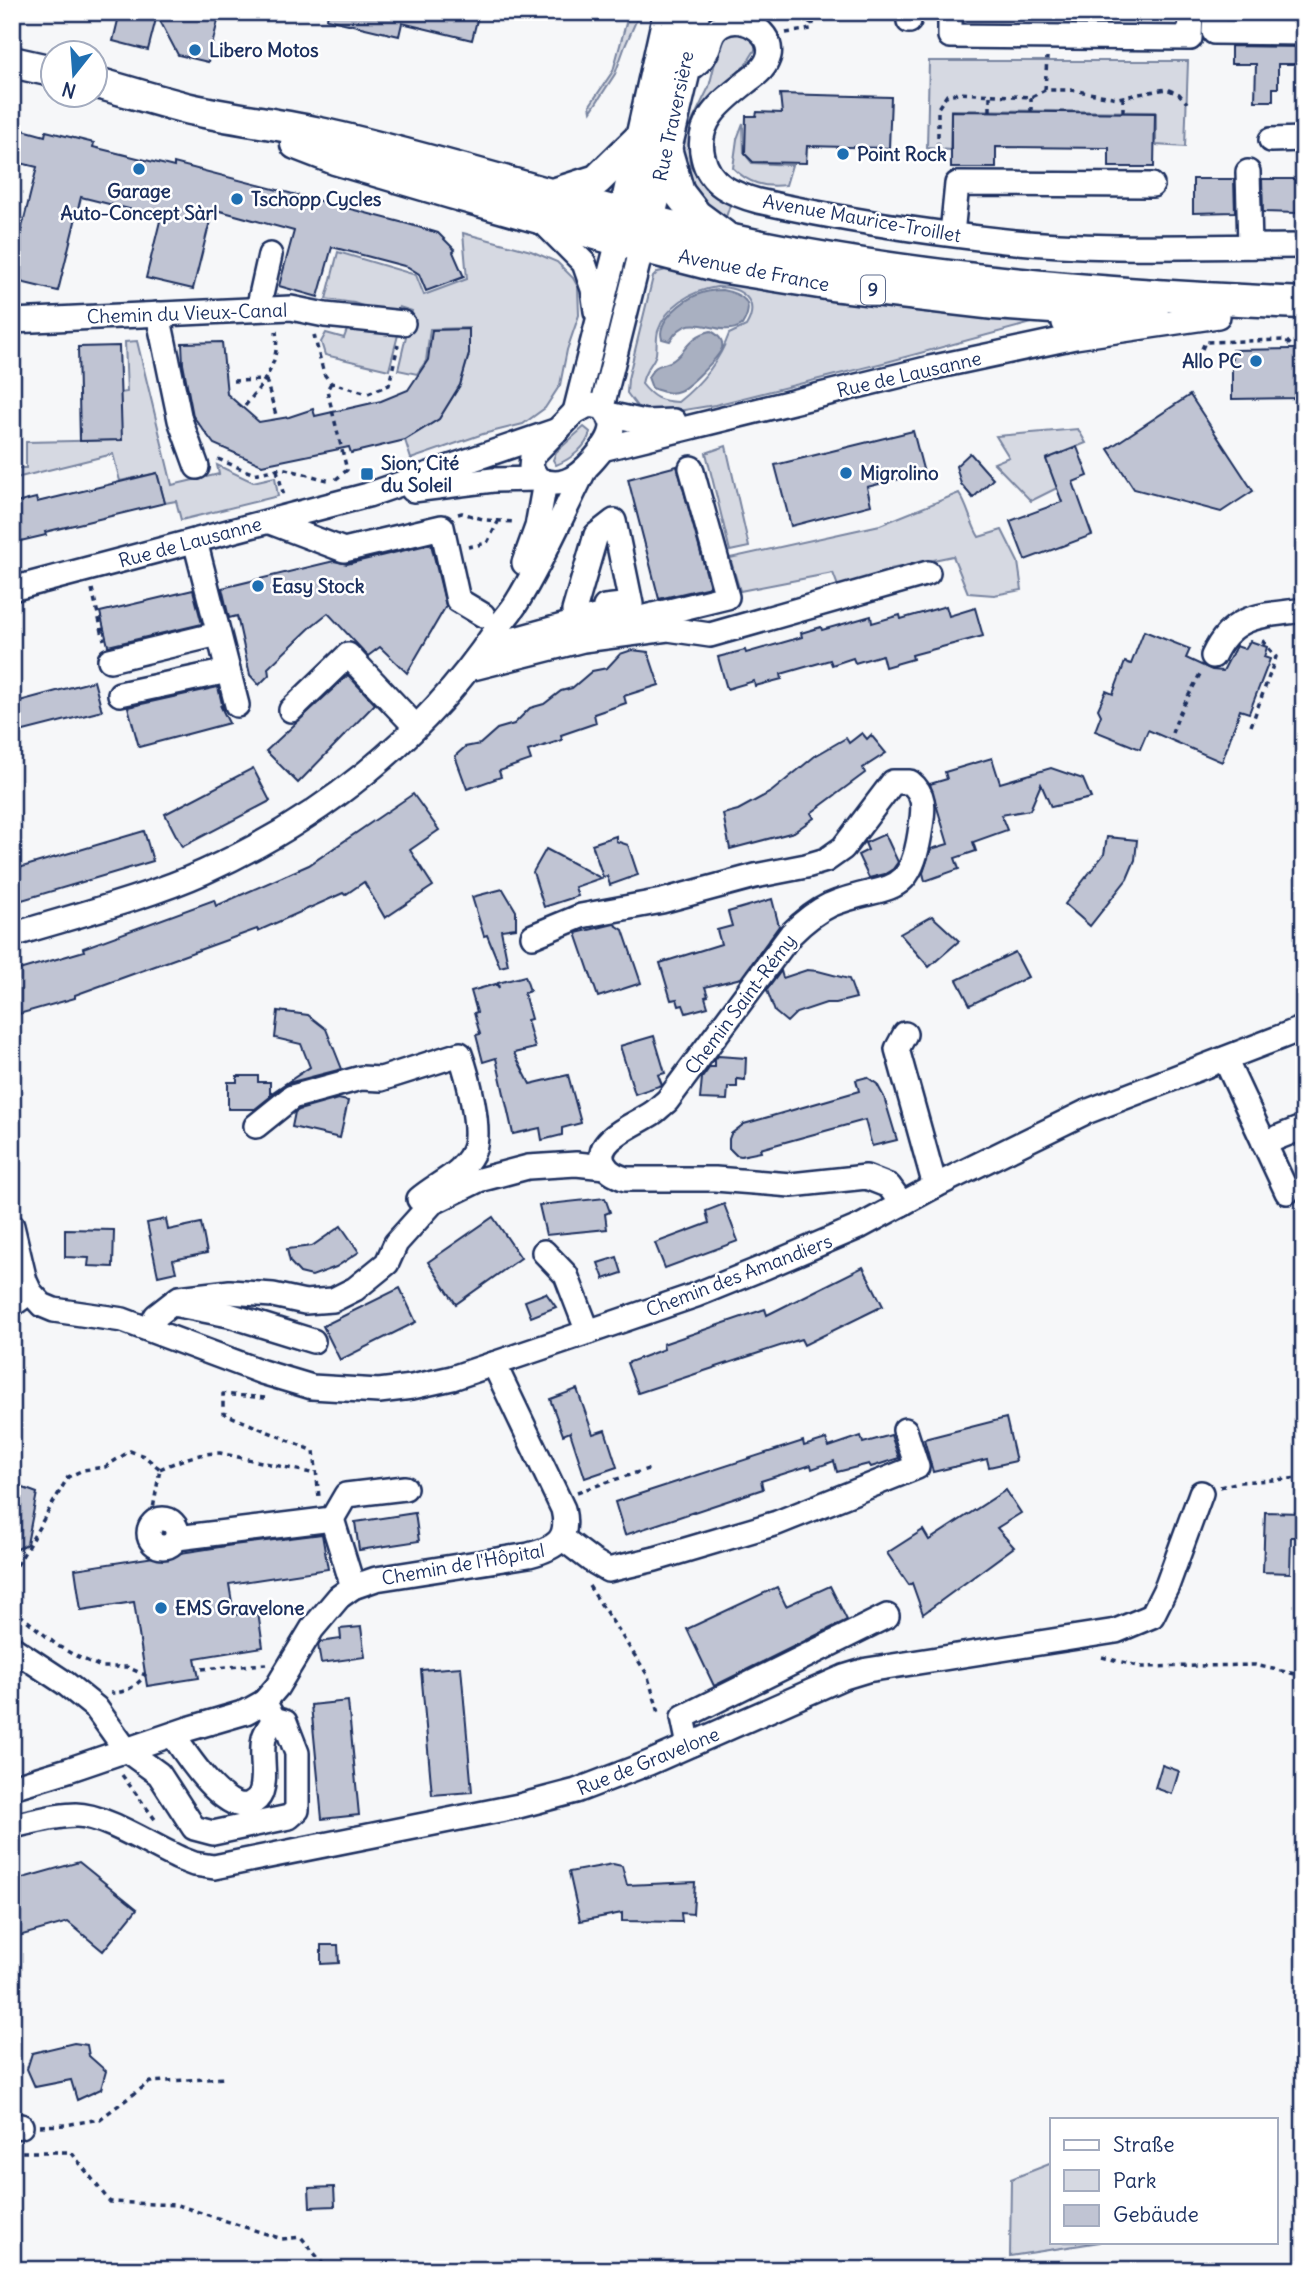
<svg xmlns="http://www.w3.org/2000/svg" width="1316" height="2282" viewBox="0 0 1316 2282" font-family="Delius,sans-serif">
<rect width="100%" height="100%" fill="#f6f7f9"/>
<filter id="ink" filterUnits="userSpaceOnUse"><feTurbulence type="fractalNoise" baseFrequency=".0143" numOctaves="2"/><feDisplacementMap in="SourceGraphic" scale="14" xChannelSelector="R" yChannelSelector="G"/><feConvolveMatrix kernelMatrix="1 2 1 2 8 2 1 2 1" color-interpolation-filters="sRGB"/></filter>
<g filter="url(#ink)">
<!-- green -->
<g fill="#d6d9e2" stroke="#7884a0" stroke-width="2" fill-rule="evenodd">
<polygon points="629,12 640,12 625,46 615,74 591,111 590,105 613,71"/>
<polygon points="741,30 755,42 755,50 747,63 696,121 689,149 690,166 705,189 730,205 725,220 692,196 683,163 682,149 684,138 709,87 721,38 727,34"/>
<polygon points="929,61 1188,61 1185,147 1156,145 1156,112 951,110 950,150 927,148"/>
<path d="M743,123L744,153L752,163L792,165L786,185C764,188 748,183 733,168L737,139Z"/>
<polygon points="463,233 531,251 557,262 573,278 578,287 579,315 567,350 560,385 545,408 523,424 483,434 411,459 405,440 439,419 460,385 469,354 469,328 430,329 426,361 417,374 398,370 412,311 399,307 394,317 354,303 326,299 338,252 416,275 424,295 467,279"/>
<path d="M666,270L737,282L1039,321L883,363L715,405L678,411L656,414L639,409L627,393L628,379L653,277L658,272ZM717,287C742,287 761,301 746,326L729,334C719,362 702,383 678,402C660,401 653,398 642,384C644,369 653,365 656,354C657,346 656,339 658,331C667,305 691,291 717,287Z"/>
<polygon points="348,327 372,333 374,329 393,335 395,331 399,331 389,370 325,355 321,342 326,333 344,338"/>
<polygon points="137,341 172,485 219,474 217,465 253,482 275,477 278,496 181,520 176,501 165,503 157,473 120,481 113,454 12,479 12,468 26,468 26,442 121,440 120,393 127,392 125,342"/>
<path d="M584,427L590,432C587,447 571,459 556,465L553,460L556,452Z"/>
<polygon points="1078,429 1086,443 1046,459 1057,488 1031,501 994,463 1009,457 996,436"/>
<polygon points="726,446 749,547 730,551 706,453"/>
<path d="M959,493C968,506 970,522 979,537L1002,530L1018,562L1022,590L994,595L968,593L953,556L890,569L892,583L841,594L833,573L740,591L730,558L880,525Z"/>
<polygon points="1052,2163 1052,2242 1100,2242 1010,2256 1011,2179"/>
</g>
<!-- water -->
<g fill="#a9b0c1" stroke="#707c99" stroke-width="2">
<path d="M722,290C743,294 756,302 742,325C716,341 692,305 670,341L662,339C656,321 683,300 699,294C707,291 714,290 722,290Z"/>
<path d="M711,331C717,334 724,340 722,348C719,357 688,388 679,391C670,395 660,391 652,388L648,377C657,363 658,367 670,362C685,355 687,336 711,331Z"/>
</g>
<!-- building -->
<g fill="#c0c4d3" stroke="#1b2f5e" stroke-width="2">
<polygon points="120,12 220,12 208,62 178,55 157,15 148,50 113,41"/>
<polygon points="328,12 479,12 472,40 402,23 399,36 327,19"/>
<polygon points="1231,46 1304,47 1304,64 1278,64 1278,88 1273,88 1273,101 1255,101 1256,64 1231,64"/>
<polygon points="780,94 891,97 889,148 807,146 806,163 753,162 745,154 746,116 756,116 757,112 782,113"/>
<polygon points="951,111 1155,113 1154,167 1109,167 1109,148 996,147 996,168 951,168"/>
<polygon points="12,127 45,136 46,131 94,143 93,147 174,167 174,163 408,224 438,233 455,250 453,252 464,277 426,291 419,274 408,267 332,247 318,297 279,286 294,231 213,209 193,289 146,278 161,217 81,197 58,291 12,280 12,268 37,167 12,161"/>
<polygon points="1193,179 1234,179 1235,212 1193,213"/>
<polygon points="1262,179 1298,179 1297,213 1263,212"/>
<polygon points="469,329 469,354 460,385 439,419 405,440 351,453 349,447 262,465 214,444 193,416 183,364 182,343 222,342 227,394 259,422 289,417 313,409 315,416 381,401 408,390 428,360 432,330"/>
<polygon points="119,346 122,440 80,441 78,347"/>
<polygon points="1294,349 1304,349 1304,398 1232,399 1232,350"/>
<polygon points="1190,395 1253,491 1221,512 1134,489 1108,449"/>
<polygon points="913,431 924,473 867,487 871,505 791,526 775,465"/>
<polygon points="1077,447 1088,476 1073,482 1092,535 1025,560 1010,521 1062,502 1046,459"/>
<polygon points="970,453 993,479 973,498 961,484 956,466"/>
<polygon points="677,466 710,587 659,599 628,479"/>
<polygon points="157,473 165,503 45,532 46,535 12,543 12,504 36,498 37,502"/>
<polygon points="431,544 446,606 407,673 380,647 368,656 328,613 313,625 268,668 269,675 259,685 250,675 237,616 229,618 222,588 334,561 347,564"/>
<polygon points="193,590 202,624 108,646 100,612"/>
<polygon points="946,606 949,616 975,608 983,636 912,655 913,659 885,667 882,655 855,663 853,658 832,665 830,660 781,674 782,679 755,686 754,681 727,689 718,657 745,650 746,653 802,637 801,633 821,627 822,630 871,616 872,623 900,615 901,619"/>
<polygon points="1144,631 1190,649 1186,658 1212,670 1223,671 1236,646 1245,649 1250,641 1267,647 1264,657 1270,659 1249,713 1240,710 1222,762 1148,730 1140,749 1095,731 1101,715 1098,709 1106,691 1113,694 1125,662 1131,664"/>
<polygon points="632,650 648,652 659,685 624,696 626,703 594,714 596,723 561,735 562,740 528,751 531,760 499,771 501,777 467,789 455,756 465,747 480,744 497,729 514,724 530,708 544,704 561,691 572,688 592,671 607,668 620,654"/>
<polygon points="348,675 375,704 298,783 266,751"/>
<polygon points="94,681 102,711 12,734 12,703"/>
<polygon points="218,687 223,708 220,705 229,723 139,747 128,707"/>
<polygon points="862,733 867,739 871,735 886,753 863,768 865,773 811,813 814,818 794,832 730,849 723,814 738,810 771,792 815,756 846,738 849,743"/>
<polygon points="992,758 1000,783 1051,768 1083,779 1091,798 1051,807 1041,784 1030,810 1001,815 1007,830 973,842 976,851 955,858 959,869 925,881 923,873 931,849 948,844 930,784 947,779 945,772"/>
<polygon points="253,768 270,801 182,847 165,814"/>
<polygon points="413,794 439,830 410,850 433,886 385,918 364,882 345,895 343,893 258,931 257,929 75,995 75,998 12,1016 12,972 84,951 83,948 214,900 216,906 309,865"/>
<polygon points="144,831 153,861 12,903 12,870"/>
<polygon points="885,834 898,862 893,869 885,874 869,878 858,855 868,850 865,843"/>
<polygon points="616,836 616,841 628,845 638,875 610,885 607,876 603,877 592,844"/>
<polygon points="1107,837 1137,840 1135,860 1127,879 1090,926 1065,904 1104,854"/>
<polygon points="546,849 601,878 575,887 578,896 544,907 533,872"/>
<polygon points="503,889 516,911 516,928 501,930 508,965 500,967 487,935 484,936 472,897"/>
<polygon points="772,899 779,926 741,978 705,987 708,996 705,997 708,1007 686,1013 683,1005 679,1006 677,999 671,1000 660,963 721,944 717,930 732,926 728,912"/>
<polygon points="932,916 959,941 929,967 900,934"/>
<polygon points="614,924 623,930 641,983 598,997 576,933"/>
<polygon points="1015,952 1028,977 970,1005 957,980"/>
<polygon points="807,970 818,971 849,979 856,998 836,1003 826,1003 796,1013 787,1022 775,1012 767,990 781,971 783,978"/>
<polygon points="525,976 530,991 524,993 531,1019 527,1020 535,1048 514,1053 530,1084 568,1075 581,1123 562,1128 562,1135 542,1140 540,1128 513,1134 496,1058 483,1062 476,1035 480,1034 474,1013 477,1012 471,991 496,984 499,988 498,983"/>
<polygon points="278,1011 308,1015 326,1029 342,1069 288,1083 271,1096 270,1094 310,1067 301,1044 275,1038"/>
<polygon points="654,1036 665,1073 658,1075 662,1085 635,1094 620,1046"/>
<polygon points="718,1056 746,1058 745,1080 737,1079 737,1087 728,1087 727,1100 700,1099 702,1078 710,1067 715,1067 715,1060"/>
<polygon points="237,1076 258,1076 258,1082 270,1082 270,1097 255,1109 228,1109 228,1082 237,1082"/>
<polygon points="867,1077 877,1084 884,1097 897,1140 872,1146 865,1120 760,1149 761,1152 741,1156 736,1155 729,1148 729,1139 731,1134 744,1124 859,1091 856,1080"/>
<polygon points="338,1099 348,1101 340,1138 292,1127 295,1112 299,1110"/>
<polygon points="605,1198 610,1212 605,1214 607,1229 546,1235 539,1205"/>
<polygon points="724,1204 738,1241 665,1268 655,1243 709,1223 706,1211"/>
<polygon points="493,1217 521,1258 456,1304 428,1262"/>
<polygon points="166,1219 168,1230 201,1223 207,1253 173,1260 176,1272 158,1276 147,1223"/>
<polygon points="341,1226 359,1252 336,1267 312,1276 300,1273 290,1262 287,1249 312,1246"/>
<polygon points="65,1229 114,1230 113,1267 88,1266 89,1258 65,1257"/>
<polygon points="617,1257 622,1273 604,1279 598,1263"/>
<polygon points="863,1267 883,1306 804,1345 801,1339 638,1393 627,1363 664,1349 663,1344 765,1309 767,1315"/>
<polygon points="400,1288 416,1322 340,1360 323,1326"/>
<polygon points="546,1293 556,1307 531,1317 525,1301"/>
<polygon points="577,1389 593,1434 605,1430 617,1467 585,1478 570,1432 563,1435 550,1399"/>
<polygon points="1006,1418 1016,1461 989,1467 987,1459 933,1472 924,1439"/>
<polygon points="891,1435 899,1458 871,1467 869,1464 837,1472 834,1461 812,1469 811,1465 761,1481 763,1489 625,1535 615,1502 803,1441 804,1446 826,1439 829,1447 861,1436 863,1443"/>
<polygon points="18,1486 37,1493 27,1544 12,1552 12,1493"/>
<polygon points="1006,1490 1021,1513 997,1528 1014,1547 923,1614 912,1583 909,1585 887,1553 923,1530 929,1540"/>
<polygon points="1265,1512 1300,1513 1299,1537 1291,1537 1290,1573 1263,1572"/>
<polygon points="415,1513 419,1541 359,1550 355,1522"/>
<polygon points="322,1534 328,1569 229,1584 234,1615 258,1612 263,1647 195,1658 199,1678 147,1686 134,1602 81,1610 75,1569 233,1545"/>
<polygon points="830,1586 847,1620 714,1686 687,1629 777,1587 786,1606"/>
<polygon points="361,1627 365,1657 321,1663 318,1645 320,1642 341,1639 340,1629"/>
<polygon points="461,1667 472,1792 432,1795 421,1670"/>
<polygon points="348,1701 359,1815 322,1819 311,1705"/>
<polygon points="1162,1765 1179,1771 1172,1794 1155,1788"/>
<polygon points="79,1862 137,1909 103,1951 68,1922 12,1938 12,1881"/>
<polygon points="613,1864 622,1866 627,1885 695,1882 693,1914 681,1913 682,1922 622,1921 622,1913 580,1921 569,1872"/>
<polygon points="321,1945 338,1945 339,1963 321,1964"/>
<polygon points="74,2043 87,2045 89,2056 106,2071 101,2089 77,2100 71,2080 35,2087 27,2069 32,2053"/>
<polygon points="334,2187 335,2206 310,2207 309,2188"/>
</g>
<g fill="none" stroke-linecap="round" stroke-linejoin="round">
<defs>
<g id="minor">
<polyline points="909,12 909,21"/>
<polyline points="950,12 950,36 1190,38 1191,12"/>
<polyline points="1215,12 1214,32 1304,33"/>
<path d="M684,74C690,69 699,63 704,56C711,46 709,32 722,25C745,12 779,37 767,61C763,70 756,75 749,80C724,100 694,121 703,157C709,185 733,194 758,201C839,219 922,232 1005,241C1104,251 1205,246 1304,246"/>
<polyline points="1271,140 1304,139"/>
<polyline points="1248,172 1250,246"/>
<polyline points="540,219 584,263 593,289 596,311"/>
<polyline points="952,234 957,184 1152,185"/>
<polyline points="258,309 270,255"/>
<polyline points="158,314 180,420 197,467"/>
<polyline points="12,321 291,308 325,315 403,323"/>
<polyline points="1064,323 1107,312 1160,303"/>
<path d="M588,405L602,407C607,413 612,418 612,427C611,444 582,476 566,481C556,485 547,483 538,479L531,468L532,456L575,412Z"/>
<polyline points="602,407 642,247"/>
<polyline points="575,412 618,241"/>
<polyline points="608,414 645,422 674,421"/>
<polyline points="602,449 930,368 1075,337 1218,316"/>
<polyline points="413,490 493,480 538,479"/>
<polyline points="270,522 344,550 442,527 458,600 483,615"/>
<polyline points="195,541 237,705"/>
<polyline points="524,563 537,527 545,482"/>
<polyline points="12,589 368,495 558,430"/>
<polyline points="574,611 596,535 614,521 631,604 605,607"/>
<polyline points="486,647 595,617 641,618 727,597 691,468"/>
<path d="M1213,656C1233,613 1262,616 1304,610"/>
<polyline points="110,660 218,634"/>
<polyline points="469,669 583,640 668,629 710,635 928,573"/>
<polyline points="120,694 228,671"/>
<polyline points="291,710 348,655 415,726"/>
<path d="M12,935C74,916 146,898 204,872C320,820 424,738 495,632C502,621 511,612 517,602C543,560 563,513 585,469"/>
<path d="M533,936L581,916L662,901L755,876L806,866L826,860L843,848L893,782H910C925,794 924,807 921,826C911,904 886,881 830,905C815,912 803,922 791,934L667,1101C663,1104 658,1109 654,1112C640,1123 591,1139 604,1164C609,1173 617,1176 626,1179H715L791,1185L866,1177L889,1186L902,1204"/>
<polyline points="905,1034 897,1049 935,1186"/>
<polyline points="1225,1059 1287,1192"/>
<path d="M256,1126L292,1097L361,1078L381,1079L460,1054C468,1075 481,1128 474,1149C472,1155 466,1163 462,1167C455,1176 430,1189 419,1199"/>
<polyline points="1264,1143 1304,1127"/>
<polyline points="12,1226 25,1281 30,1292 42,1305 54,1310 123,1320 262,1372 312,1387 379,1391 412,1387 452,1378 588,1332 696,1295 765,1267 861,1226 935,1186 1086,1112 1304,1028"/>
<polyline points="544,1252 566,1275 588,1332"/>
<polyline points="12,1305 30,1292"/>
<polyline points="178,1305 229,1315 313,1341"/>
<polyline points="151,1329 156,1316 179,1298 230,1292 273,1295 305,1302 333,1300 355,1289 387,1263 396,1243 432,1203 479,1180 528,1167 576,1164 605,1167"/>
<circle cx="163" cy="1533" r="14"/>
<polyline points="332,1519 346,1495 405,1488"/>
<polyline points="177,1538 332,1519 353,1587"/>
<polyline points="562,1538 591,1560 608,1570 655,1559 777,1523 917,1467 905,1430"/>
<polyline points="12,1648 65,1683 96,1708 126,1750 159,1774 194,1828 213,1833 289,1817 297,1810 297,1753 285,1722 274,1719 264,1702"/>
<path d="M173,1735C185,1753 225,1815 250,1804C254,1802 259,1798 261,1793C267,1775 260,1756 264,1738C265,1732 271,1725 274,1719"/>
<polyline points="692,1744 687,1736 683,1717 887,1616"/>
<path d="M12,1787L68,1770L188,1729L246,1712L264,1702L277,1687L312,1629L339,1597L353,1587L376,1579L529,1555C556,1548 570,1540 563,1509L494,1364"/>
<path d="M12,1826C33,1822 55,1815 76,1815C105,1815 153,1847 181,1859L194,1864L214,1867L519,1806L576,1791L649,1763L844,1677L867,1670L1116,1631L1152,1616L1167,1586L1201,1493"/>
<polyline points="12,2127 21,2126"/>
</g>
<g id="major">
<polyline points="12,62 52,71"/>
<path d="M94,82C126,91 158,101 190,109C234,119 280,124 324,134C461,165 594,211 732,240C920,280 1112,295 1304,303"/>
<polyline points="296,144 335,159 451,193 642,247 720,267 832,285 995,304 1080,310"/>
<polyline points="667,152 679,193 696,215 723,235"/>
<polyline points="553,194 597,180 642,136"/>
<polyline points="620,233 669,12"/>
<polyline points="645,237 684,74 694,12"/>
</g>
</defs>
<!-- minor casing -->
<use href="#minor" stroke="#1b2f5e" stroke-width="28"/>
<!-- major casing -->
<use href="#major" stroke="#1b2f5e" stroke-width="35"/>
<!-- path -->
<g stroke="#1b2f5e" stroke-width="3.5" stroke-dasharray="5 5" stroke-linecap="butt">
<polyline points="791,12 813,24"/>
<polyline points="786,33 811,29 817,12"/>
<polyline points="1045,90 1047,57"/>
<polyline points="990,96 990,111"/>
<polyline points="1031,97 1031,112"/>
<polyline points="1123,112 1123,98"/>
<polyline points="938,147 938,108 947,95 959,93 1031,97 1045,90 1071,90 1118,98 1166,89 1179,94 1187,103"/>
<polyline points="314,335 324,374 331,383 368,393 389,385 398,345"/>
<polyline points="1202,349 1205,342 1286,340 1294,349"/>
<polyline points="266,380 276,415"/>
<polyline points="233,381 266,380"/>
<polyline points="331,383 327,390 347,470 335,480"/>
<path d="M245,406C264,382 280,364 276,331"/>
<polyline points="218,459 254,474 282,468 331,481"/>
<polyline points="277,470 284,496"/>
<polyline points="458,514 462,513 486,520 515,522"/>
<polyline points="468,547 487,543 498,522"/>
<polyline points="92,589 104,640"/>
<polyline points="1251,726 1276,657 1260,638"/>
<polyline points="1172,733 1180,712 1200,674"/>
<polyline points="265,1398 223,1394 223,1413 314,1451 319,1497"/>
<path d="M160,1469C180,1460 198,1453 220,1453L316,1474"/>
<polyline points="1220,1487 1239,1482 1304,1478"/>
<polyline points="577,1492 651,1468"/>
<polyline points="150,1526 160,1469"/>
<polyline points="12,1574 68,1477 83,1470 105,1467 130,1451 144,1456 160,1469"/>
<polyline points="589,1586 647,1674 660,1716"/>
<path d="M12,1608L58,1646L76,1656L101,1667H127L145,1675C136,1687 125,1693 111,1693"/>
<polyline points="12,1625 18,1615"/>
<polyline points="1102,1657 1142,1667 1255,1665 1304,1676"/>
<polyline points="202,1669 266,1664"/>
<polyline points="122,1775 157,1822"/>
<polyline points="40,2126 65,2125 100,2119 150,2082 225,2078"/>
<polyline points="12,2152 71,2152 110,2202 177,2205 282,2239 301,2237 328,2270"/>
</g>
<!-- minor -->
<use href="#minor" stroke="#fff" stroke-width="23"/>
<!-- major -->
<use href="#major" stroke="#fff" stroke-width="30"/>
</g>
</g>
<!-- markers -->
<g fill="#1f6fb2" stroke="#fff" stroke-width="2.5">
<circle cx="195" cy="50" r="7"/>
<circle cx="843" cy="154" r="7"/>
<circle cx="139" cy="169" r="7"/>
<circle cx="237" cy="199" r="7"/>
<circle cx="1256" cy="361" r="7"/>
<circle cx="846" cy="473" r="7"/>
<rect x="360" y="467" width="14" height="14" rx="3.5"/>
<circle cx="258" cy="586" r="7"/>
<circle cx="161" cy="1608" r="7"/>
</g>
<g text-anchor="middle" stroke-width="5" stroke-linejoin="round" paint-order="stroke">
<!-- shield labels -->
<rect fill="#fff" stroke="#5f6d8e" stroke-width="2" x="861" y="275.5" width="24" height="29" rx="5"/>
<g font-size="18" font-weight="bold" fill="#1b2f5e">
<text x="873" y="296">9</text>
</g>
<!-- poi labels -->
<g font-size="19" font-weight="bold" fill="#1b2f5e" stroke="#fff" text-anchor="start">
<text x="209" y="57">Libero Motos</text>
<text x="857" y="161">Point Rock</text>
<text x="139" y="198" text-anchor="middle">Garage<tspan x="139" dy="22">Auto-Concept Sàrl</tspan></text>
<text x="251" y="206">Tschopp Cycles</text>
<text x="1242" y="368" text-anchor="end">Allo PC</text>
<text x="381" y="470">Sion, Cité<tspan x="381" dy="22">du Soleil</tspan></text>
<text x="860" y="480">Migrolino</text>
<text x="272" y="593">Easy Stock</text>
<text x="175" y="1615">EMS Gravelone</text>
</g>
<!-- street labels -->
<g font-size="19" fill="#1b2f5e" stroke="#fff">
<text transform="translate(673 116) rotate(-78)" y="7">Rue Traversière</text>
<text transform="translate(862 218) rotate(10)" y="7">Avenue Maurice-Troillet</text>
<text transform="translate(754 270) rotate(11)" y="7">Avenue de France</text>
<text transform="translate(187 313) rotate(-2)" y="7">Chemin du Vieux-Canal</text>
<text transform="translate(909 374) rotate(-13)" y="7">Rue de Lausanne</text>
<text transform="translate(190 542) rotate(-15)" y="7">Rue de Lausanne</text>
<text transform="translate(740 1004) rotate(-53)" y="7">Chemin Saint-Rémy</text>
<text transform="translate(739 1275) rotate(-21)" y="7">Chemin des Amandiers</text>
<text transform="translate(463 1564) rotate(-10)" y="7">Chemin de l'Hôpital</text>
<text transform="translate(648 1761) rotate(-22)" y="7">Rue de Gravelone</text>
</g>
</g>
<!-- margin -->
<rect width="1316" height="2282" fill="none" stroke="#fff" stroke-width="42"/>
<rect x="21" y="21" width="1274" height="2240" fill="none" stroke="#1b2f5e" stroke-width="2.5" filter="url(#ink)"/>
<!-- legend -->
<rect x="1050" y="2118" width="228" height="126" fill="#ffffff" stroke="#a4acbf" stroke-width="2"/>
<rect x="1064" y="2140" width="35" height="10" fill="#ffffff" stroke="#a4acbf" stroke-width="2"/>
<text x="1113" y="2152" font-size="21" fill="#1b2f5e">Straße</text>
<rect x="1064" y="2170" width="35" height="21" fill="#d6d9e2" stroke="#a4acbf" stroke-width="2"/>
<text x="1113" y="2188" font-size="21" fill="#1b2f5e">Park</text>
<rect x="1064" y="2205" width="35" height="21" fill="#c0c4d3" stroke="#a4acbf" stroke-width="2"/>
<text x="1113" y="2222" font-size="21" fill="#1b2f5e">Gebäude</text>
<!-- north arrow -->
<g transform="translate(74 74) rotate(197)"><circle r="33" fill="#ffffff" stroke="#a4acbf" stroke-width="2"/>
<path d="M0-5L12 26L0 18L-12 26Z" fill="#1f6fb2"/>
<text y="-10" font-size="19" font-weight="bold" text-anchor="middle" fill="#1b2f5e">N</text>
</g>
</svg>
